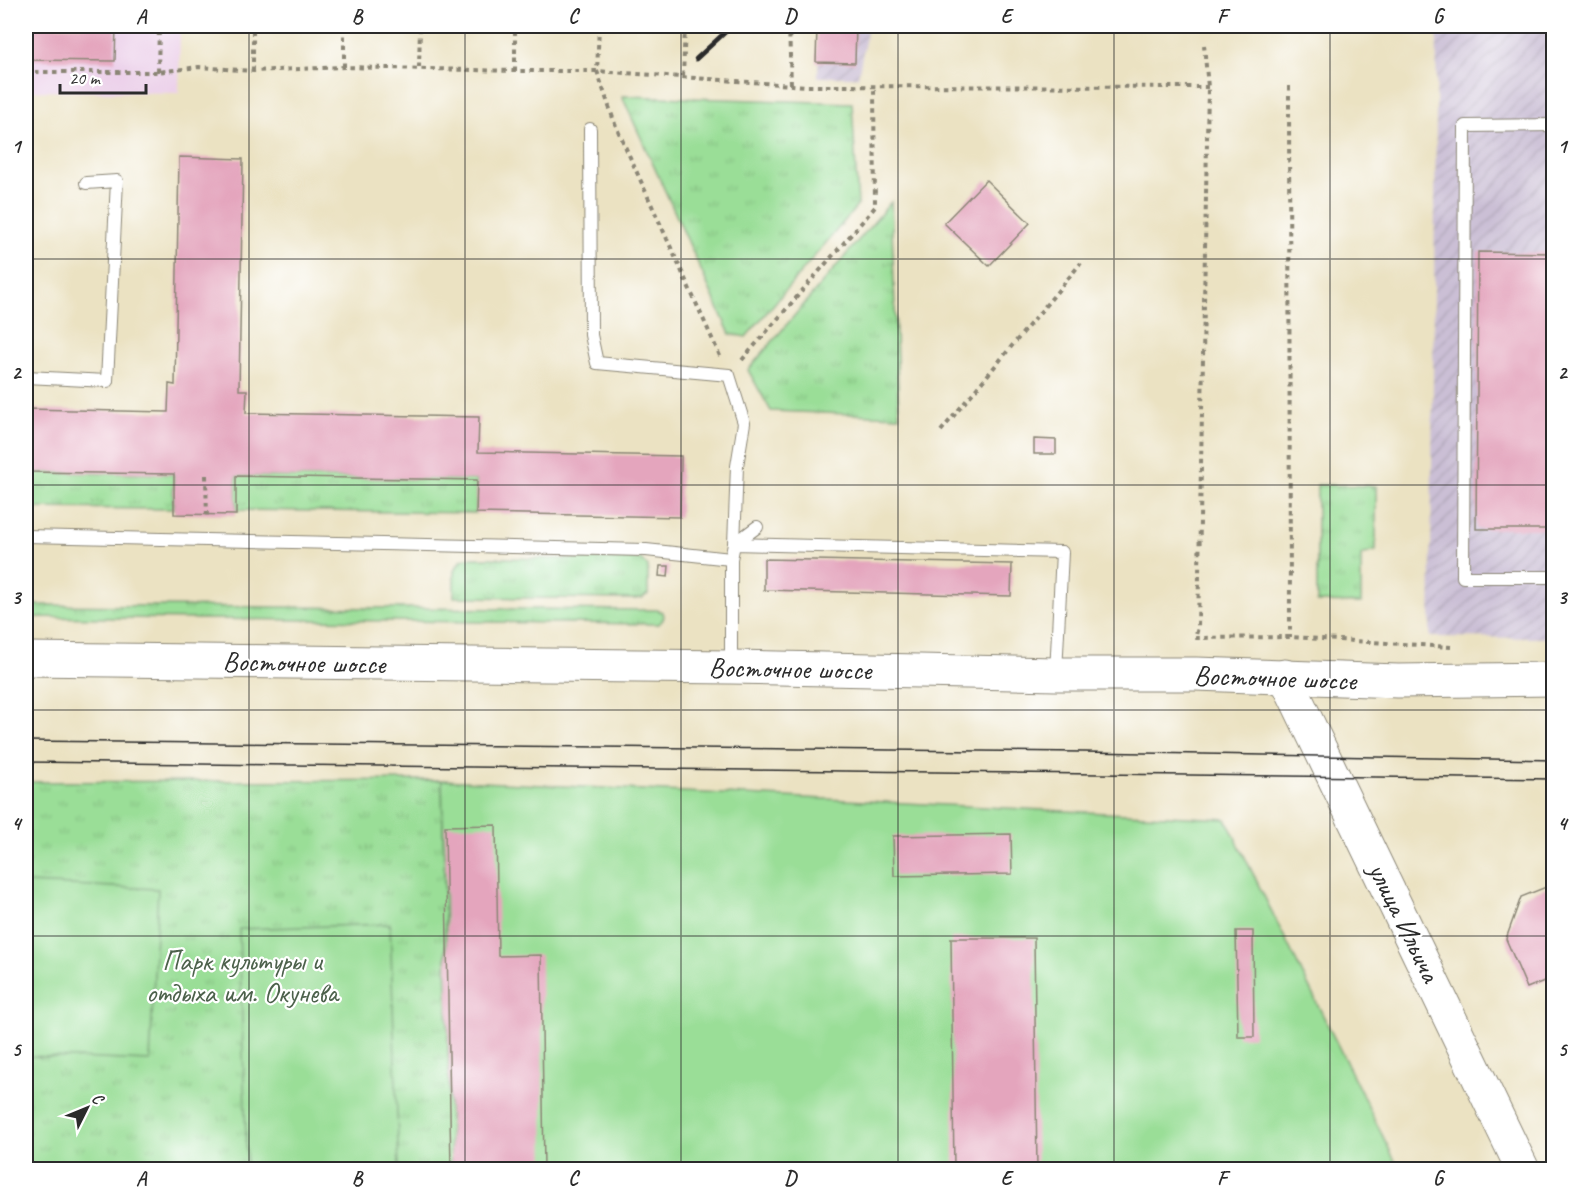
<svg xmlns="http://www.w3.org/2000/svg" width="1579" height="1195" viewBox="0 0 1579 1195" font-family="Caveat,sans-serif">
<defs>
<pattern id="industrial-furrows" width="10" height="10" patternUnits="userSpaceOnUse" patternTransform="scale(1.5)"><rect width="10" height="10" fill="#cbbfd5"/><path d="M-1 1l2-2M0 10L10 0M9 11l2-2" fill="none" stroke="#aea4b7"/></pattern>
<pattern id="grass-tufts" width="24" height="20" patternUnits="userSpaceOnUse" patternTransform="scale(1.5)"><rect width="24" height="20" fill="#9ade97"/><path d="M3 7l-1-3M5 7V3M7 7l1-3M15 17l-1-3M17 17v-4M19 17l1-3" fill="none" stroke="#85bf82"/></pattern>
</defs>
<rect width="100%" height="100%" fill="#fff"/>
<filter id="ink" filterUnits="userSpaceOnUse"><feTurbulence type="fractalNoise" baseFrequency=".0167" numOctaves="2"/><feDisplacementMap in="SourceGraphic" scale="12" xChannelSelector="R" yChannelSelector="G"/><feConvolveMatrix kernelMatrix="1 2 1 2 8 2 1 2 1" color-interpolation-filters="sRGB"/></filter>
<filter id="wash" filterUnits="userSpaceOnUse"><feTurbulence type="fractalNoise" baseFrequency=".008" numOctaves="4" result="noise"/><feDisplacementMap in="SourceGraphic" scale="24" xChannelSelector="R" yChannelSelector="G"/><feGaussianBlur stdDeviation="1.35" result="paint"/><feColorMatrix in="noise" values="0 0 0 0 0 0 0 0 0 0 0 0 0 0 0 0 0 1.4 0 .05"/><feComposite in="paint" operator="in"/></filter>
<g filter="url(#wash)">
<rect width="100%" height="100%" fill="#ebe2c2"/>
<!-- built -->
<polygon fill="#ecd1ea" points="26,26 180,26 179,93 26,91"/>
<!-- industrial -->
<g fill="url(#industrial-furrows)">
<polygon points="819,26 998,26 946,31 867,31 858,77 818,77"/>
<polygon points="1437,26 1553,26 1553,638 1430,637"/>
</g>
<!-- grass -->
<g fill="url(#grass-tufts)" stroke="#628461" stroke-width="1.5">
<polygon points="622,96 852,103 858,205 746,337 730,334"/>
<polygon points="891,202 899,416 771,411 748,370"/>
<polygon points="26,472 174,474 173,509 26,508"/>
<polygon points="236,476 477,480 476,513 236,510"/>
<polygon points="1317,485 1376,486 1376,551 1361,555 1361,603 1317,602"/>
<polygon points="468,558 641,559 648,567 648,594 642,598 634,599 454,597 454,571 461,560"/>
<path d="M26,605L657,610L663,612C665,618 663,621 658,624L26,617Z"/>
<polygon points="442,780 451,1169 26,1169 26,782"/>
</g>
<!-- garden -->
<g fill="#9ade97" stroke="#628461" stroke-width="1.5">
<polygon points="442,780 1226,819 1399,1169 451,1169"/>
<polygon points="26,883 158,889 150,1061 26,1056"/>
<polygon points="390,924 399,1169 247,1169 239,929"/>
</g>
<g id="blocks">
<!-- building -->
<g fill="#e4a5bd">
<polygon points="26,26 116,26 115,61 26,60"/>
<polygon points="817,26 856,26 855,63 816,62"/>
<polygon points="179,157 243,159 239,390 247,390 246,413 479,417 478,452 681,456 680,517 476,513 477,480 236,476 236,515 174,514 174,474 26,472 26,409 168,412 169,384 175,385"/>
<polygon points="986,180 1030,223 989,266 944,223"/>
<polygon points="1478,252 1554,253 1554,529 1476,529"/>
<polygon points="1034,439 1056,440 1056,454 1034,454"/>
<polygon points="764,559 1012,564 1011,596 764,590"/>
<polygon points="660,566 669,566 668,577 659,576"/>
<polygon points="496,825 498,956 541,955 544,1170 451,1170 445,826"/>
<polygon points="1011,834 1012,874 894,876 893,836"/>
<polygon points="1546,887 1554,891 1554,977 1527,988 1506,939 1521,897"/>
<polygon points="1236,931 1253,931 1254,1037 1238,1037"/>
<polygon points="951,938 1034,938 1037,1170 954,1170"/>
</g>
</g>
</g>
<g filter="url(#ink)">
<use href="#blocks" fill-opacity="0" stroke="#8b8676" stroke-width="1.5"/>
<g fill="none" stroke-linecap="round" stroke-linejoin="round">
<defs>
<g id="lane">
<polyline points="1554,125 1465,126 1463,577 1554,577"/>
<polyline points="590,129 591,335 597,363 729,375 744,423 737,466 734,544"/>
<polyline points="26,377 107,381 117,181 86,183"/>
<polyline points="26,536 646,550 731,559"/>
<polyline points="734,544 757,527"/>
<polyline points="731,665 731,559 734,544 1062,552 1056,673"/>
</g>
<polyline id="secondary" points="1285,676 1523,1170"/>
<polyline id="primary" points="26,659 731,667 1056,674 1196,674 1398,681 1554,679"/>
</defs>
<!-- lane casing -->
<use href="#lane" stroke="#8b8676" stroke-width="14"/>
<!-- secondary casing -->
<use href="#secondary" stroke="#8b8676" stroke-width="35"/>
<!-- primary casing -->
<use href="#primary" stroke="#8b8676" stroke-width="35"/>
<!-- path -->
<g stroke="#8b8676" stroke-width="4" stroke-dasharray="4.5 4.5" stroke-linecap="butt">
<polyline points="599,26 597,71 615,124 720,356"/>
<polyline points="789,26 791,85"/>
<polyline points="1204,45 1208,87 1198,628 1195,638 1290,637 1451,647"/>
<polyline points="344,67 344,26"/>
<polyline points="419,68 420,26"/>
<polyline points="253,71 253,26"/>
<polyline points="515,71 515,26"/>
<polyline points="26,72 158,72 199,67 253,71 344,67 515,71 597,71 806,86 1208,87"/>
<polyline points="158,72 159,26"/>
<polyline points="683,76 685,26"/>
<polyline points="1289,86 1290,637"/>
<polyline points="742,360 875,207 874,87"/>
<polyline points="941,431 1081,263"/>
<polyline points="206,475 207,520"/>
</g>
<!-- lane -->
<use href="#lane" stroke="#fff" stroke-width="12"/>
<!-- secondary -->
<use href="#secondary" stroke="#fff" stroke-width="33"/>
<!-- primary -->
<use href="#primary" stroke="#fff" stroke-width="33"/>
<!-- tram -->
<g stroke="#2b2b2b" stroke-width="1.5">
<polyline points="26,741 1083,752 1554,760"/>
<polyline points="26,762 1554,779"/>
</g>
<!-- rail -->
<polyline stroke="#2b2b2b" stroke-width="4.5" points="696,59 732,26"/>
</g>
</g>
<!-- grid -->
<path fill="none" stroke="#2b2b2b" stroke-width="1.5" stroke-opacity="0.55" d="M249,26V1170M465,26V1170M681,26V1170M898,26V1170M1114,26V1170M1330,26V1170M26,259H1554M26,485H1554M26,710H1554M26,936H1554"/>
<g text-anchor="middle" stroke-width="4.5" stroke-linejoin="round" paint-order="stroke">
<!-- street labels -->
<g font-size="28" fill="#2b2b2b" stroke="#fff">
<text transform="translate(304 662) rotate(1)" y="10">Восточное шоссе</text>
<text transform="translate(790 668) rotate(1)" y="10">Восточное шоссе</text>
<text transform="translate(1275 677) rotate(2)" y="10">Восточное шоссе</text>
<text transform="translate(1405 922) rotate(64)" y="10">улица Ильича</text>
</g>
<!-- park labels -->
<g font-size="28" fill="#4c614b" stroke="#fff">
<text x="242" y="970">Парк культуры и<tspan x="242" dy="32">отдыха им. Окунева</tspan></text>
</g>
</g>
<!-- margin -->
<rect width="1579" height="1195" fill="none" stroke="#fff" stroke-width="66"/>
<!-- north arrow -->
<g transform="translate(87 1108) rotate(47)" stroke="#ffffff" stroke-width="4.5" paint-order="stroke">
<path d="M0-4.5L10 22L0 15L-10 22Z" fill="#2b2b2b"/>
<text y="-9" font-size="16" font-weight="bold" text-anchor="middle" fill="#2b2b2b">С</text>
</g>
<!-- scale -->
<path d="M60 84v9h86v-9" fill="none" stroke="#2b2b2b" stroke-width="3"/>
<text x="69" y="84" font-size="18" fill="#2b2b2b" stroke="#ffffff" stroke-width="4.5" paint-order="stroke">20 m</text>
<rect x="33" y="33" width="1513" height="1129" fill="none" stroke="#2b2b2b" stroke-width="2"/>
<g font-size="20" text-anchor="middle" font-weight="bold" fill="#2b2b2b">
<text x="141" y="23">A</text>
<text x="357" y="23">B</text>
<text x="573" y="23">C</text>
<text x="790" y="23">D</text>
<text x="1006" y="23">E</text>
<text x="1222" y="23">F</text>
<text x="1438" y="23">G</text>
<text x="16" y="153">1</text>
<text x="1562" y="153">1</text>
<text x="16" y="379">2</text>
<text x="1562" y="379">2</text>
<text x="16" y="604">3</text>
<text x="1562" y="604">3</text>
<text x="16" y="830">4</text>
<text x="1562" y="830">4</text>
<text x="16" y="1056">5</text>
<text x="1562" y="1056">5</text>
<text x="141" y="1185">A</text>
<text x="357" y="1185">B</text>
<text x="573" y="1185">C</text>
<text x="790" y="1185">D</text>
<text x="1006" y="1185">E</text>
<text x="1222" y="1185">F</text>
<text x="1438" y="1185">G</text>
</g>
</svg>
